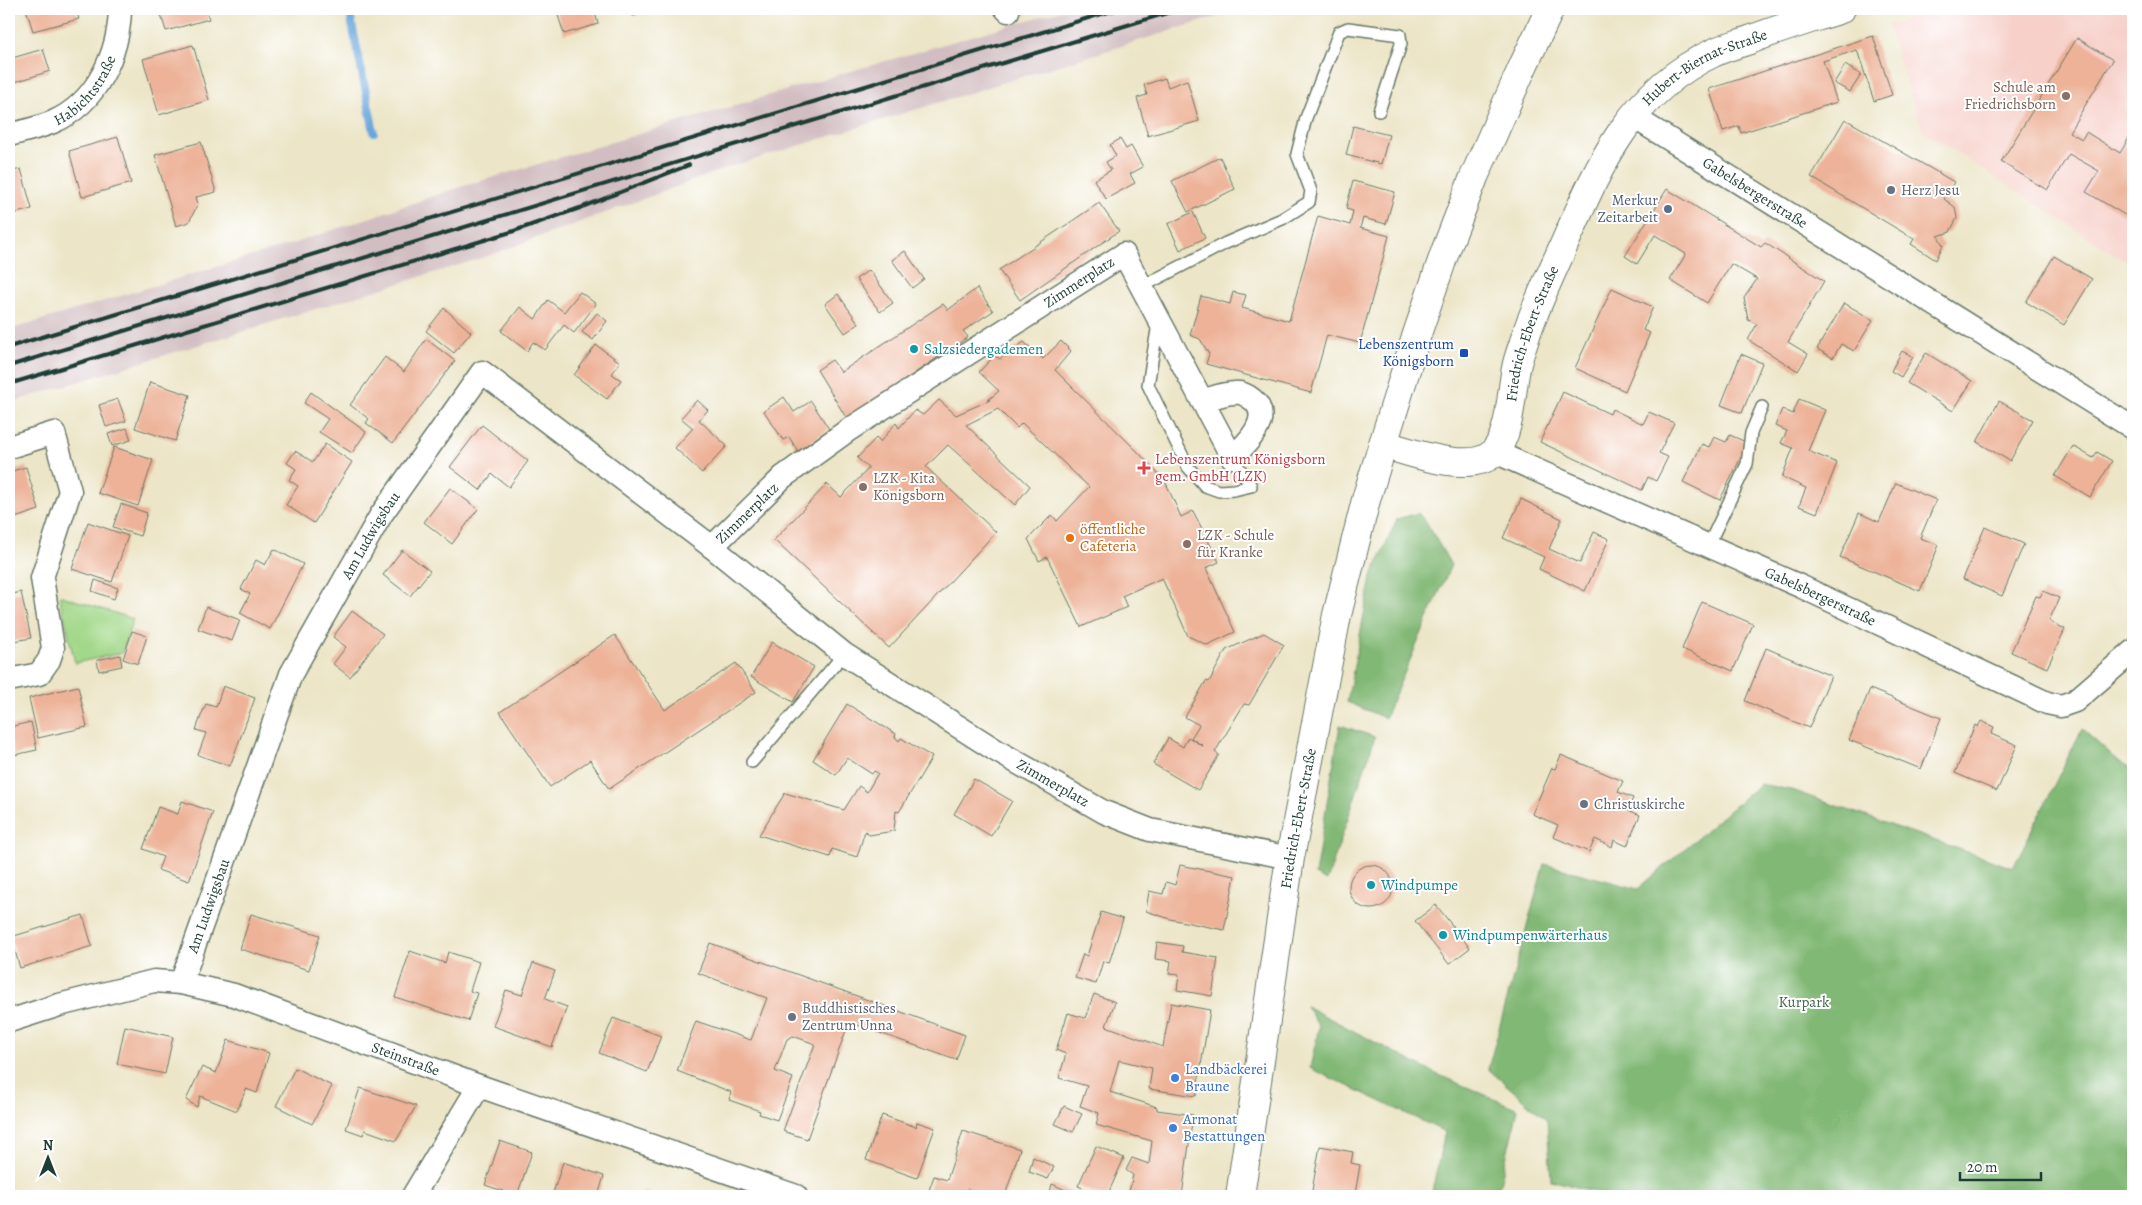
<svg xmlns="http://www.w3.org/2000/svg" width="2142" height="1205" viewBox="0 0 2142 1205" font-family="Alegreya,serif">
<rect width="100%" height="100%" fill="#fff"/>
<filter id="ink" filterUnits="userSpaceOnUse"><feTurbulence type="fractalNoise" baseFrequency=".02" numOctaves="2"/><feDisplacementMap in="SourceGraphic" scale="10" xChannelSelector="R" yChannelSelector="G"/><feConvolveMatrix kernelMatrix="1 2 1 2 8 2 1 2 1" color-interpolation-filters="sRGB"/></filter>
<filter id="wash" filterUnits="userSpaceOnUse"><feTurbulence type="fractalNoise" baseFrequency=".0096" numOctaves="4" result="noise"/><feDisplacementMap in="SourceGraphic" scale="20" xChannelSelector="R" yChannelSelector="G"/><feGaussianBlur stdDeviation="1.12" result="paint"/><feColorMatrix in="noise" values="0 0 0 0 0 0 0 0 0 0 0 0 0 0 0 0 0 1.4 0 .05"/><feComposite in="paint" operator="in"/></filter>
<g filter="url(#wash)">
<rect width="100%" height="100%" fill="#ece5c7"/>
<!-- built -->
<polygon fill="#f7d0ca" points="1942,9 2122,9 2133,15 2133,266 1923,131 1887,25"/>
<!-- industrial -->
<polygon fill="#d2bec2" points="1066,9 1241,9 730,167 488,256 9,403 9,330 295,243 451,190 834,76"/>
<!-- green -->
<polygon fill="#a2d889" stroke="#608a5e" points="59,595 133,619 122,653 75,663"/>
<!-- forest -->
<g fill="#81b875" stroke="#507a54">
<polygon points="1418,513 1427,523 1451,565 1385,718 1347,702 1371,578 1397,519"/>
<polygon points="1340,725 1375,737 1327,881 1315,875"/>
<polygon points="2082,729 2120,763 2133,770 2133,1196 1610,1196 1551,1180 1547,1120 1488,1069 1544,864 1638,889 1760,784 1791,790 2013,868"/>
<polygon points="1306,1006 1432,1072 1518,1109 1497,1196 1431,1196 1445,1132 1310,1068 1319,1027"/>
</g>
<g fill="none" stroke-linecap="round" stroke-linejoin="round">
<!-- stream -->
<polyline stroke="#6aa7dc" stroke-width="8" points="349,9 374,132"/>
</g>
<g id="blocks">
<!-- building -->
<g fill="#edb298">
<polygon points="26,9 76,9 79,19 33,31"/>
<polygon points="159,9 206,9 209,19 166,31"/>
<polygon points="556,9 594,9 598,24 564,34"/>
<polygon points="631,9 656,9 633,16"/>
<polygon points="1873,36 1892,95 1874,101 1857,50 1823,61 1837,102 1741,133 1739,126 1723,131 1709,89"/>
<polygon points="2077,38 2113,60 2069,132 2082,139 2086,132 2120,153 2133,131 2133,213 2130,218 2086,192 2099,171 2069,154 2047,190 2001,162"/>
<polygon points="193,45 209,100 159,115 143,59"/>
<polygon points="43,49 50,71 9,84 9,59"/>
<polygon points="1845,65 1861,75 1850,92 1834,83"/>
<polygon points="1165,78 1168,87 1187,80 1199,121 1148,136 1137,98 1147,95 1144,85"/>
<polygon points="1845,119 1954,182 1944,199 1955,207 1957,218 1950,232 1938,236 1943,245 1936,260 1911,244 1914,239 1811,177"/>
<polygon points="1353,126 1389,135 1381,164 1346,155"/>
<polygon points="118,137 131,183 82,197 69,151"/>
<polygon points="1120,139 1126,149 1131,146 1143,167 1130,174 1135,183 1106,199 1094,180 1111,170 1106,162 1116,156 1110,145"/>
<polygon points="201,142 216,192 196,197 198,204 189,222 176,226 155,155"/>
<polygon points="1220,157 1235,189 1188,212 1172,181"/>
<polygon points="21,169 32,209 9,215 9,172"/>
<polygon points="1353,181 1395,192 1386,224 1363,218 1360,228 1389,236 1360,343 1327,335 1311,393 1206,364 1209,354 1200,339 1190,335 1201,296 1230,304 1233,292 1246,295 1242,308 1289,321 1318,216 1350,225 1353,211 1346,209"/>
<polygon points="1667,189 1761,247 1765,243 1824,281 1788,342 1808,354 1798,371 1748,340 1757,324 1748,320 1744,298 1757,279 1731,264 1707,303 1670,280 1686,254 1655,235 1637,264 1625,256"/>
<polygon points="1099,203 1119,231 1020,300 999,270"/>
<polygon points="1193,212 1205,238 1180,250 1168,224"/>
<polygon points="905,251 924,279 912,288 892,260"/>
<polygon points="2054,256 2092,279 2064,325 2026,302"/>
<polygon points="869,270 893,303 880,312 856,279"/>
<polygon points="977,288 993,311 963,331 968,337 847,419 817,370 832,360 841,372 943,304 948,310"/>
<polygon points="1612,288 1653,307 1643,330 1650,333 1625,391 1575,368"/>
<polygon points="580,292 596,304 574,333 564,325 545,350 533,342 527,351 501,331 520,307 535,319 548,300 564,312"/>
<polygon points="838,294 859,324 845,333 825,304"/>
<polygon points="1844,303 1873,320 1854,351 1841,344 1833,358 1817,349"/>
<polygon points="444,308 471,332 454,353 426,331"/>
<polygon points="597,313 607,321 593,340 582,332"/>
<polygon points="426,339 455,361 393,443 366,423 369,419 350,405 385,357 404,372"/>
<polygon points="1061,341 1071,351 1055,370 1138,452 1165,481 1181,517 1193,511 1219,562 1206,568 1235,632 1207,645 1188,636 1162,578 1122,596 1127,607 1081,627 1047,557 1039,561 1028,539 1052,515 1057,521 1089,487 1022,423 1017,428 998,409 966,425 1030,486 1015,505 948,445 926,467 996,532 889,648 774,540 827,484 841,497 869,468 857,458 876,438 880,442 896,423 899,428 915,410 923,415 939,400 956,415 990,400 988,400 999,391 979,372 994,356 1000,359 1024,342 1043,359"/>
<polygon points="596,345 620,362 612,374 621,380 607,399 574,375"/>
<polygon points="1902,351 1913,357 1901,377 1891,371"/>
<polygon points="1926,353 1972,381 1953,411 1907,383"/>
<polygon points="1741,354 1762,363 1742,413 1721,405"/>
<polygon points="150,382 190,395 175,441 135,428"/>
<polygon points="311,392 366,432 352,453 319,432 328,419 304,403"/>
<polygon points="1563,392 1610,414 1612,409 1643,424 1649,412 1674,423 1659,453 1668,457 1656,481 1648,477 1642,490 1540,442"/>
<polygon points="784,397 794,412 811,401 829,429 798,451 789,437 783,440 764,411"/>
<polygon points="118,399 126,421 106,427 99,405"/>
<polygon points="1799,399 1825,410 1808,451 1837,463 1817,513 1799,506 1806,488 1782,477 1793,448 1781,443 1787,431 1775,426 1782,409 1793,414"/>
<polygon points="697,400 708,410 699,420 727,446 702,473 675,448 693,428 681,418"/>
<polygon points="1999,401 2033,420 2010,461 1977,442"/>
<polygon points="482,425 528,461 509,487 492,474 480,490 450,467"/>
<polygon points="127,428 131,440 112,446 108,434"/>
<polygon points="1730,435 1748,443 1720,500 1683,482 1702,444 1709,447 1714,437 1726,442"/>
<polygon points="325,444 352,462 314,523 286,505 298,486 289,480 296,469 287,463 295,451 313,462"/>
<polygon points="2073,446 2093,458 2097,452 2112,461 2090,497 2055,476"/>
<polygon points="114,447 153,460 138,506 98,493"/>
<polygon points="26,467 39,510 9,520 9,472"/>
<polygon points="1896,483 1936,500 1920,538 1939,545 1920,591 1840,557 1859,513 1879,522"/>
<polygon points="450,488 478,509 452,544 424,522"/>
<polygon points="1521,499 1562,519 1549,549 1580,563 1594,532 1609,539 1585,591 1539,569 1544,557 1503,538"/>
<polygon points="121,504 147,513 140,536 113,527"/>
<polygon points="88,522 128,536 112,582 72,569"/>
<polygon points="1985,527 2024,544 2002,596 1963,579"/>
<polygon points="274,549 303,564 270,629 240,613 250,594 241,589 256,560 265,565"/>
<polygon points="402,550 430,571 410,596 383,575"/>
<polygon points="95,580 118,588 114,599 92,591"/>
<polygon points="2043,591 2059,598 2049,621 2065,629 2047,668 2011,652 2036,596 2040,597"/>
<polygon points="21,592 31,638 9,642 9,595"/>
<polygon points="1702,602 1753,624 1733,671 1682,649"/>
<polygon points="206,607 240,620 232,641 198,629"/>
<polygon points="352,611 383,634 350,677 333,664 346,647 333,637"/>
<polygon points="132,631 147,636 138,664 123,659"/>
<polygon points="1264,633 1284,645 1249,705 1244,704 1215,752 1219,755 1198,790 1153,764 1168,738 1183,747 1188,737 1203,746 1191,738 1199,725 1185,717 1206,681 1209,682 1226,650"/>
<polygon points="615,635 665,710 736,663 756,692 609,789 590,760 550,787 500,712"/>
<polygon points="772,642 814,667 793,702 751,677"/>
<polygon points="1766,648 1831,676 1809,728 1745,701"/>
<polygon points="120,655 122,666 99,671 97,660"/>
<polygon points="78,686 87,727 38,738 29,698"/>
<polygon points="223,686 255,698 230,766 198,755 206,733 196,730 201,716 206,704 216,707"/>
<polygon points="1870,689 1941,718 1921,769 1849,740"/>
<polygon points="847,704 896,734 895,737 899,741 901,738 932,757 899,812 896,811 894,831 869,835 865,831 857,857 832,849 830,857 759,835 785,793 844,810 859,786 867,792 878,773 874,771 872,774 847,758 836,775 813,760"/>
<polygon points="1981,721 1994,727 1991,734 2017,745 1997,791 1955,773 1975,725 1978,727"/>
<polygon points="31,722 37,750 14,755 9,727"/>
<polygon points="1561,755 1623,781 1618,792 1633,798 1628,810 1640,815 1627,846 1614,840 1612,847 1595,839 1589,852 1553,837 1558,825 1532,814 1552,768 1555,769"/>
<polygon points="974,779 1012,801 991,836 954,814"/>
<polygon points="182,801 213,812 189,881 158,870 163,857 143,849 158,807 178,814"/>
<circle cx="1371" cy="887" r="22"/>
<polygon points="1180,865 1235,876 1224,930 1170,919 1146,911 1149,891 1163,894 1166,882 1175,885"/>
<polygon points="1436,905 1470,948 1449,964 1415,921"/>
<polygon points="1101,912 1123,919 1109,963 1103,961 1096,984 1075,978 1083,954 1087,956"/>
<polygon points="251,914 320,935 309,970 240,949"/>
<polygon points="83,915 92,946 20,968 11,937"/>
<polygon points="1157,942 1183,946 1182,952 1218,958 1212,996 1177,990 1179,975 1169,974 1171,961 1155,959"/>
<polygon points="710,943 965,1035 956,1060 849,1022 807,1139 783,1131 815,1044 793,1036 787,1039 775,1071 793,1078 777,1120 759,1114 760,1111 729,1100 731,1092 677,1071 696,1021 751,1040 767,998 698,973"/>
<polygon points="410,951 445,963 448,952 479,962 470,991 477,993 468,1021 395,997"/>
<polygon points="533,963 555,971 545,999 567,1007 552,1047 493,1026 506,990 522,995"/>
<polygon points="1094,994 1115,1002 1106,1026 1163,1047 1171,1003 1210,1010 1196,1096 1149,1089 1152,1068 1119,1060 1110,1092 1157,1107 1157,1110 1193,1115 1182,1196 1128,1196 1133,1175 1126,1170 1132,1158 1149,1164 1152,1141 1096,1125 1099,1113 1080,1106 1087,1086 1059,1078 1066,1054 1056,1050 1068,1013 1085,1018"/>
<polygon points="613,1018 661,1036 647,1072 599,1053"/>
<polygon points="125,1026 173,1037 165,1074 117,1064"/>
<polygon points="228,1040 269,1053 257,1093 246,1089 237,1111 200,1096 197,1107 186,1100 202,1067 216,1073"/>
<polygon points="295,1068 332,1086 312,1124 276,1106"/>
<polygon points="360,1088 416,1106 396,1141 365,1130 363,1135 346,1129"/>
<polygon points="1064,1106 1082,1114 1073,1132 1055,1124"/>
<polygon points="882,1115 916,1127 917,1122 935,1128 917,1178 866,1160"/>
<polygon points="963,1131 1020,1149 1005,1196 990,1196 967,1189 965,1196 927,1196 934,1176 947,1180"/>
<polygon points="500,1141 532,1152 517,1196 501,1196 503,1191 485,1185"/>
<polygon points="1096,1146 1124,1158 1107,1196 1101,1196 1078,1186"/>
<polygon points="1320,1146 1353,1152 1351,1163 1360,1165 1355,1194 1348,1192 1347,1196 1311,1196"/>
<polygon points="1033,1157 1054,1167 1048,1179 1029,1172"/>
<polygon points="563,1162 604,1176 598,1196 552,1196"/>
<polygon points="1052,1184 1079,1196 1049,1196"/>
<polygon points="643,1191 657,1196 641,1196"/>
</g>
</g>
</g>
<g filter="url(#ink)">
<use href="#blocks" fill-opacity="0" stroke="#677867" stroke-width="1"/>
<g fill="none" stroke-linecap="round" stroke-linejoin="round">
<defs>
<g id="lane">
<polyline points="1141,287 1226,243 1282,219 1309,202 1311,191 1297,154 1306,118 1339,32 1348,28 1400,35 1401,44 1379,111"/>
<polyline points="1158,324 1148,385 1188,467 1205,486 1219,491 1234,490 1251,486 1232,457"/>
<polyline points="1708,546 1747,464 1751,433 1762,407"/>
<polyline points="752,762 844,654"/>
</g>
<g id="street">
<polyline points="1006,9 1008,11"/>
<path id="s1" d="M1632,116L2133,428"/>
<path id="s2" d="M9,135C23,131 39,128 53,122C97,103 119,53 120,9"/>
<path id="s3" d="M1202,401C1212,398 1224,393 1235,393C1242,392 1248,396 1253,400C1274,418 1246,445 1232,457L1124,254L847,431L783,477L712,547L844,654L997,751L1104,812L1150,830L1290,858"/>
<polyline points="9,447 54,433 70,491 42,578 53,648 49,660 39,674 9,680"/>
<path id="s4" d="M1495,452L1802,587L2047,703L2061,706L2075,701L2133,651"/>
<path id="s5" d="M181,983L291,674L381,515L482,372L712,547"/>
<path id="s6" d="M9,1021L59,1005L154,981L181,983L234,995L479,1086L796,1196"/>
<polyline points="413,1196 479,1086"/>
</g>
<g id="secondary">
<path id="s7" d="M1383,444C1408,452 1475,476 1495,451C1511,432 1511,392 1516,368C1518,357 1523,346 1526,335C1537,302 1553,270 1567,238C1601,161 1632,91 1713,53C1725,47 1739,44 1752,39C1781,28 1811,19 1841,9"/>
<path id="s8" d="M1240,1196L1290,858L1337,615L1367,496L1417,334L1445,252L1474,177L1524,64L1550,9"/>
</g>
</defs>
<!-- lane casing -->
<use href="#lane" stroke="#677867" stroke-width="14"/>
<!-- street casing -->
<use href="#street" stroke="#677867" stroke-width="25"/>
<!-- secondary casing -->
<use href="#secondary" stroke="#677867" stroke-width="30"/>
<!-- lane -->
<use href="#lane" stroke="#fff" stroke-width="11"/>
<!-- street -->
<use href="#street" stroke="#fff" stroke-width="22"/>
<!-- secondary -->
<use href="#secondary" stroke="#fff" stroke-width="28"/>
<!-- rail -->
<g stroke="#1f3d34" stroke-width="4">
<polyline points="9,347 1118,9"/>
<polyline points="9,366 1180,9"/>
<polyline points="9,384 511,232 580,208 689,165"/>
</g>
</g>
</g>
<!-- markers -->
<g fill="#8d6e63" stroke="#fff" stroke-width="2">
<circle cx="2066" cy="96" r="5"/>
<circle cx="863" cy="487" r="5"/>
<circle cx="1187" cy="544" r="5"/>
</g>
<g fill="#6b7280" stroke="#fff" stroke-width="2">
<circle cx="1891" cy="190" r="5"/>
<circle cx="1584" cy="804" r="5"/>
<circle cx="792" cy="1017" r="5"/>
</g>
<circle fill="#5c6f8a" stroke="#fff" stroke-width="2" cx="1668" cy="209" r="5"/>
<g fill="#0f9aa8" stroke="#fff" stroke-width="2">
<circle cx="914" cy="349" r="5"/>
<circle cx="1371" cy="885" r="5"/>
<circle cx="1443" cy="935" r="5"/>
</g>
<rect fill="#1a4fb4" stroke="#fff" stroke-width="2" x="1459" y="348" width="10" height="10" rx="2.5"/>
<path fill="#e0444e" stroke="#fff" stroke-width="2" d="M1141.5 460.5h5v5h5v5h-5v5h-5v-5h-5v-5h5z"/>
<circle fill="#e8710a" stroke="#fff" stroke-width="2" cx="1070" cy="538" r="5"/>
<g fill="#3f7fe0" stroke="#fff" stroke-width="2">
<circle cx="1175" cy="1078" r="5"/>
<circle cx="1173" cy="1128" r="5"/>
</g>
<g text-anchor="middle" stroke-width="4" stroke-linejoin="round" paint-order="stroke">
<!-- street labels -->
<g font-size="15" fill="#1f3d34" stroke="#fff">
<text dy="5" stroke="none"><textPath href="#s7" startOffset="571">Hubert-Biernat-Straße</textPath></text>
<text dy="5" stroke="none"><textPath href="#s2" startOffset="92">Habichtstraße</textPath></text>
<text dy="5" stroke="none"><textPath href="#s1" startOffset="145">Gabelsbergerstraße</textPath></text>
<text transform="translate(1079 282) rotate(-33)" y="5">Zimmerplatz</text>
<text dy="5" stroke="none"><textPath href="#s7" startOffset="241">Friedrich-Ebert-Straße</textPath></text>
<text transform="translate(747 513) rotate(-44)" y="5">Zimmerplatz</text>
<text dy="5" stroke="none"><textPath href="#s5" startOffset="488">Am Ludwigsbau</textPath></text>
<text dy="5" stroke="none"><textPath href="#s4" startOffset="356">Gabelsbergerstraße</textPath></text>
<text dy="5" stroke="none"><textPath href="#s3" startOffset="1276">Zimmerplatz</textPath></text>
<text dy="5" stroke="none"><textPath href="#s8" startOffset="382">Friedrich-Ebert-Straße</textPath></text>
<text dy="5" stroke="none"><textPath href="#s5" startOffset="82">Am Ludwigsbau</textPath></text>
<text dy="5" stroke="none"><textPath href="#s6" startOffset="415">Steinstraße</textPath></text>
</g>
<!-- education labels -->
<g font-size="15" fill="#785e54" stroke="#fff" text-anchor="start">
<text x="2056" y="92" text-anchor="end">Schule am<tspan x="2056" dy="17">Friedrichsborn</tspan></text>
<text x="873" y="483">LZK - Kita<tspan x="873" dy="17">Königsborn</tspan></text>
<text x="1197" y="540">LZK - Schule<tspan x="1197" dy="17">für Kranke</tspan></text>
</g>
<!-- worship labels -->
<g font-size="15" fill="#5b616d" stroke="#fff" text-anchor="start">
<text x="1901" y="195">Herz Jesu</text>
<text x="1594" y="809">Christuskirche</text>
<text x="802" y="1013">Buddhistisches<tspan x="802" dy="17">Zentrum Unna</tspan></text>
</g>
<!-- service labels -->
<g font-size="15" fill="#4e5e75" stroke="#fff" text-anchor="end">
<text x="1658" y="205">Merkur<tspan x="1658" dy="17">Zeitarbeit</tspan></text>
</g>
<!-- transit labels -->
<g font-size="15" fill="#164399" stroke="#fff" text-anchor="end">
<text x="1454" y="349">Lebenszentrum<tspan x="1454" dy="17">Königsborn</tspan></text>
</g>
<!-- culture labels -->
<g font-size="15" fill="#0d838f" stroke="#fff" text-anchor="start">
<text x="924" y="354">Salzsiedergademen</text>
<text x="1381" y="890">Windpumpe</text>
<text x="1453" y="940">Windpumpenwärterhaus</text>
</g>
<!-- health labels -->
<g font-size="15" fill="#be3a42" stroke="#fff" text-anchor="start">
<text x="1155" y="464">Lebenszentrum Königsborn<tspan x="1155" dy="17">gem. GmbH (LZK)</tspan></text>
</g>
<!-- food labels -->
<g font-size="15" fill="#c56008" stroke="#fff" text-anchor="start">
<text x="1080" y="534">öffentliche<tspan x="1080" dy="17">Cafeteria</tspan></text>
</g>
<!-- park labels -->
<g font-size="15" fill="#406449" stroke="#fff">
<text x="1804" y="1007">Kurpark</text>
</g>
<!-- shop labels -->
<g font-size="15" fill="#366cbe" stroke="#fff" text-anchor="start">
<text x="1185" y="1074">Landbäckerei<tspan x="1185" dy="17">Braune</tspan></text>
<text x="1183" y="1124">Armonat<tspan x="1183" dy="17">Bestattungen</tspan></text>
</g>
</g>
<!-- margin -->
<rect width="2142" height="1205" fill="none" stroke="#fff" stroke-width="30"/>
<!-- north arrow -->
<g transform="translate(48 1158)" stroke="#ffffff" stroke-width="4" paint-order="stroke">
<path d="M0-4L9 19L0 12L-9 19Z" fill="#1f3d34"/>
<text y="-8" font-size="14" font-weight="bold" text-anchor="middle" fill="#1f3d34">N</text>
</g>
<!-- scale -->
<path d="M1960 1172v8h81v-8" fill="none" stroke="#1f3d34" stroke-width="2.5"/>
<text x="1967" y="1172" font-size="15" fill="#1f3d34" stroke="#ffffff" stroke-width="4" paint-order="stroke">20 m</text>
</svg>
